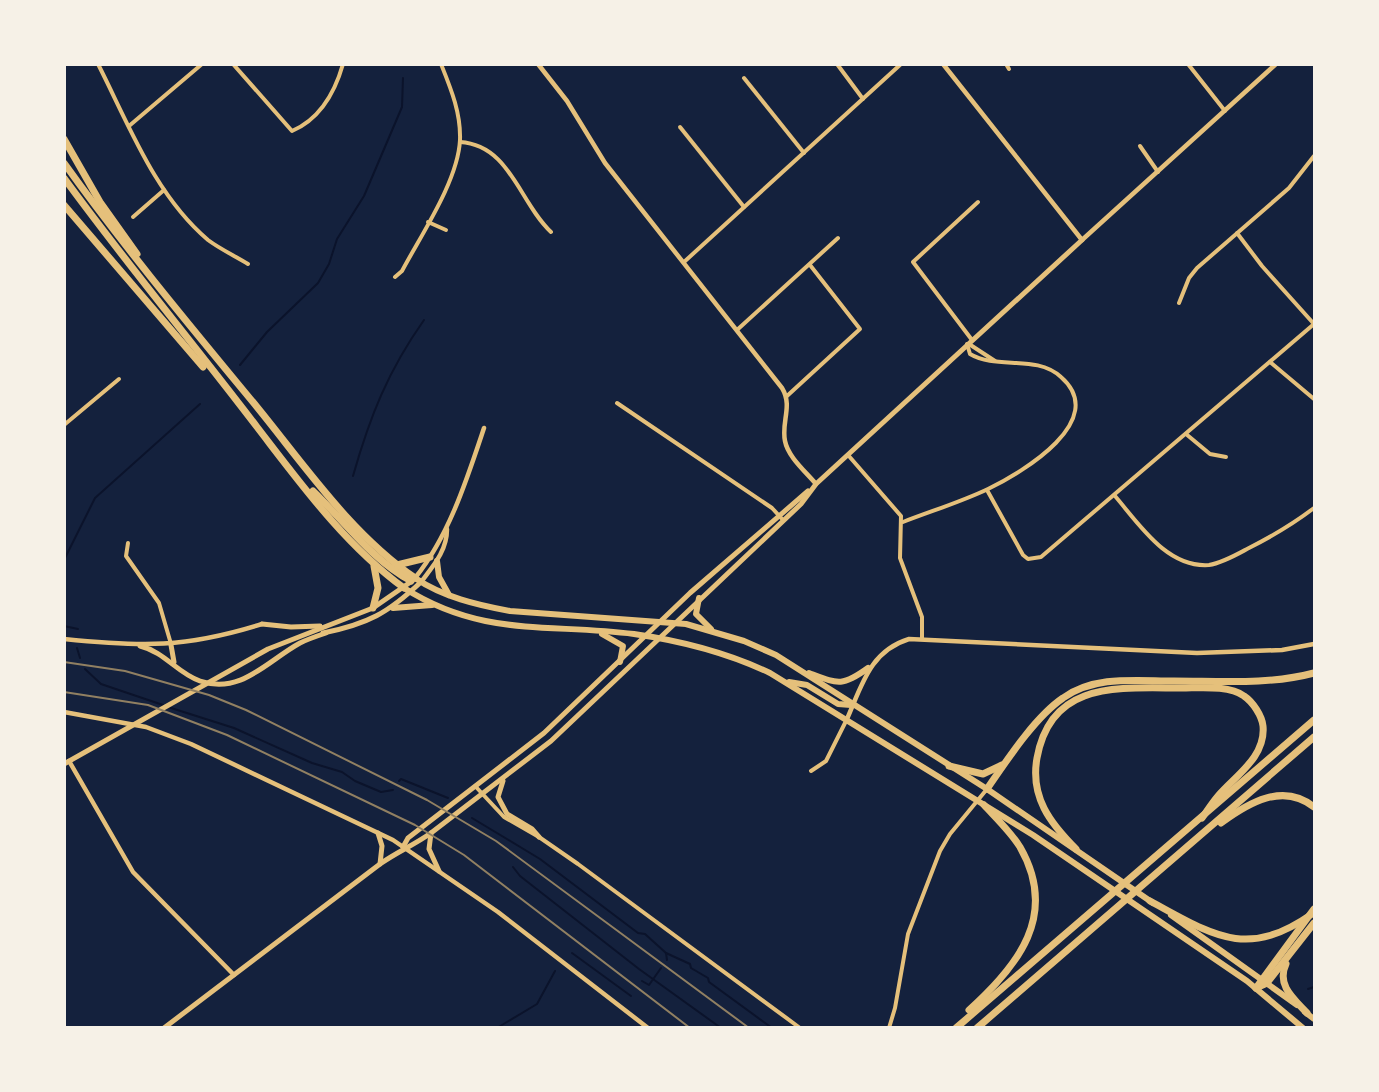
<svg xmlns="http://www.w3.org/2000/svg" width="1379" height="1092" viewBox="0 0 1379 1092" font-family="Raleway,sans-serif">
<rect width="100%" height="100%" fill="#14213d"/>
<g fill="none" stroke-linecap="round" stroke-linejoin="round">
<!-- stream -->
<g stroke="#0b132b" stroke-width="2">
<polyline points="240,365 267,332 318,283 329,264 337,239 364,196 402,107 403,78"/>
<path d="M353,476C370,416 388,371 424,320"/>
<polyline points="64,560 95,498 200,404"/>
<polyline points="64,626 78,629"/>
<polyline points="77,648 80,658"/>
<polyline points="85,669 101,684 163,705"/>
<polyline points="168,707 234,728 312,763 342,772 355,781 381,792 393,790"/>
<polyline points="399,781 401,779 448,798"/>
<polyline points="472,818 540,859 638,933 645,934 666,953 690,964 691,968 708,978 709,982 772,1028"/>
<polyline points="513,867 520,876 639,969 721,1028"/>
<polyline points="572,953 631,996"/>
<polyline points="666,953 667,960"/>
<polyline points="642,981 649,985 661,968"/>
<polyline points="1308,989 1314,987"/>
<polyline points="497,1028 537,1004 555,971"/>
<polyline points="1261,1028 1275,1028"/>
</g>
<!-- minor -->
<g stroke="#e5c07b" stroke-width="4">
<path d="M98,64C129,125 155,195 208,240C220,249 235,256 248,264"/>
<path d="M233,64L292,131C320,119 335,92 343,64"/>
<polyline points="837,64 863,99"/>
<polyline points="1006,64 1009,69"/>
<polyline points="1188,64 1225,111"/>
<polyline points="744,78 804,153"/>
<polyline points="129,126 202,64"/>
<polyline points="680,127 744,207"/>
<path d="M460,142C510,145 519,202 551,232"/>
<polyline points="1140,146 1158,172"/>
<polyline points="133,217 164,190"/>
<polyline points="428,222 446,230"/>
<polyline points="1237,233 1262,266 1314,324"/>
<polyline points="684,262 901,64"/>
<path d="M395,277L402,271C421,235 458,181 460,140C461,113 451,89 441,64"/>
<polyline points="1179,303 1189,278 1197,268 1289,188 1314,156"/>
<polyline points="737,330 838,238"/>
<polyline points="972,340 913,262 978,202"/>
<polyline points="969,344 995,361"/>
<polyline points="1270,362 1314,399"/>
<polyline points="787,396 860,329 810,265"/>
<polyline points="617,403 772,508 783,520"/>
<polyline points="64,425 119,379"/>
<polyline points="1186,434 1210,454 1226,457"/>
<polyline points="848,455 901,516 900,558 922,617 922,639"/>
<polyline points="987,490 1023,555 1028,559 1041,557 1314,324"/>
<path d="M1115,496C1139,524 1167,568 1209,565C1222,563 1236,555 1247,549C1271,537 1293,524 1314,508"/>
<path d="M903,522C931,511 961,502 988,489C1023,472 1110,420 1061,377C1036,354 997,370 970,354L967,344"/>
<polyline points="128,543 126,556 159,603 171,644"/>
<polyline points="811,771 826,761 847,719"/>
<polyline points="476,787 504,817 539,837 578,864 800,1028"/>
<polyline points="889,1028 895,1008 908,934 940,851 950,834 987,789"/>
</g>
<!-- tertiary -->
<g stroke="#e5c07b" stroke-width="4.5">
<path d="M538,64L567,101L605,163L782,388C793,406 781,422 785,441C788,457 806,472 816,484"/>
<polyline points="943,64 1082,240 1276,64"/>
<path d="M415,578C449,536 467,479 484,428"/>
<path d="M421,582C433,566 447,551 447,529"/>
<path d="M64,639C142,647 186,648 262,624"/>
<polyline points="64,712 146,727 191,744 393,840 498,912 648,1028"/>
<path d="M847,719C862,685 870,651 909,639L1197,653L1282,650L1314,644"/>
<polyline points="69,761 133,872 234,975"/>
</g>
<!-- secondary -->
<g stroke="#e5c07b" stroke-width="5">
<polyline points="262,624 291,627 320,626"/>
<path d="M323,633C368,624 388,613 421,582"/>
<polyline points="171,645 174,662"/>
<path d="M140,646C165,652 177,673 200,681C241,695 267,661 300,643C308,639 317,636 326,633"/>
<polyline points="64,764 268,649 373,608 412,581"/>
<polyline points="503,781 498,797 507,814 532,829 539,837"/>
<polyline points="378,833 382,846 380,864"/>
<polyline points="431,833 429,849 439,871"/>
<polyline points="403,847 408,838 544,733 690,593 808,491"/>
<path d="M164,1028L380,864C397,852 414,845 431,833L551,741L801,504L816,484L1082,240"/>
</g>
<!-- trunk -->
<g stroke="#e5c07b" stroke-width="6">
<polyline points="437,561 439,577 449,595"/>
<path d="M415,578C443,597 477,605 510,611L686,624L744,641L776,655L987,789L1153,903"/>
<path d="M404,588C483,638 548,623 634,634C682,641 726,652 770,673L1033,835L1247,981L1303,1028"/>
<polyline points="699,598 696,614 711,629"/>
<polyline points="393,608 432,605"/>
<polyline points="602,634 623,646 620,662"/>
<path d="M809,673C838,684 842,687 868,668"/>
<polyline points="789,682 807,685 838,704 851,705"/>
<polyline points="1171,915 1297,1005"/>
<polyline points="1305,1012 1314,1019"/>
</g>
<!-- motorway -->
<g stroke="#e5c07b" stroke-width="7">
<polyline points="64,139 100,202 137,254"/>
<path d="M64,163C125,248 191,327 257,407C305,466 351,534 415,578"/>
<path d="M64,178C126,263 193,343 257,427C301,484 345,545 404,588"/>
<polyline points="64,205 203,367"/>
<path d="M313,491C345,522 372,560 411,581"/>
<polyline points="397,565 430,557"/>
<polyline points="373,608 378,588 374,566"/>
<polyline points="949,766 983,774 1002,765"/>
<path d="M987,789C1007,760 1035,717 1063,698C1095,675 1137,681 1174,681C1220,681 1269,685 1314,673"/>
<path d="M1221,823C1248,803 1283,782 1314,807"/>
<path d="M1076,849C1050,823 1030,797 1037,758C1051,680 1119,688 1182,688C1200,688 1229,685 1244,696C1253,702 1262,716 1263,726C1266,757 1235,776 1218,796C1212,803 1207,811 1202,818"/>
<path d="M1150,901C1213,935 1246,960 1312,914"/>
<path d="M1286,964C1276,985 1294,999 1307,1013"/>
<polyline points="1256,988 1314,909"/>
<polyline points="1256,988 1267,983 1314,923"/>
<path d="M969,1010C1018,966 1059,915 1020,847C1010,831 996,818 984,805"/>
<polyline points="956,1028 1314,720"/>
<polyline points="977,1028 1314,737"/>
</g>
<!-- rail -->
<g stroke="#918062" stroke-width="2">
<polyline points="64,662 125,671 209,695 246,710 427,800 496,841 749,1028"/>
<polyline points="64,692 148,705 227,735 415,825 464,855 690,1028"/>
</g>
</g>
<!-- border -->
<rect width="1379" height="1092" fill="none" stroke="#f6f1e7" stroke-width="132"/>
</svg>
